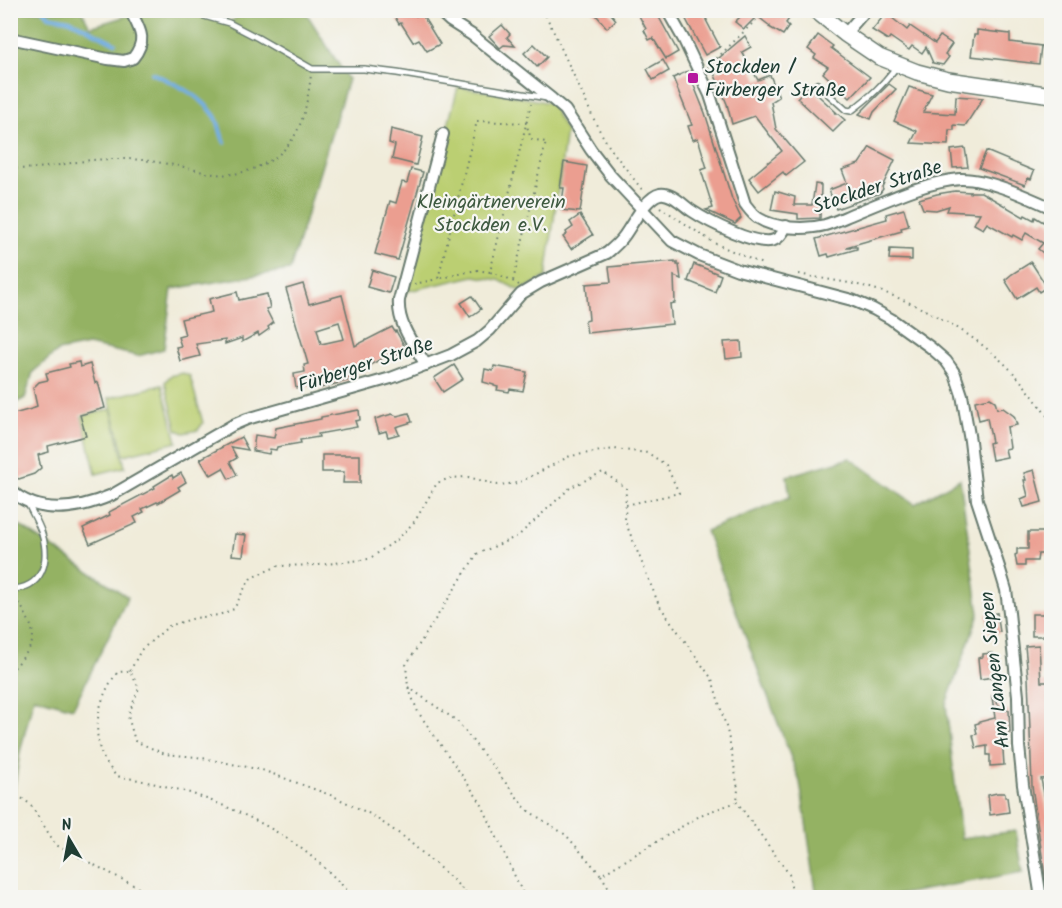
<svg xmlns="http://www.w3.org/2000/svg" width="1062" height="908" viewBox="0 0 1062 908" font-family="Kalam,sans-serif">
<rect width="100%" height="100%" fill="#f6f6f2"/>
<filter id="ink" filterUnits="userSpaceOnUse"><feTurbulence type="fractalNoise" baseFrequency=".0167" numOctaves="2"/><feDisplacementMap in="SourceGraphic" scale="12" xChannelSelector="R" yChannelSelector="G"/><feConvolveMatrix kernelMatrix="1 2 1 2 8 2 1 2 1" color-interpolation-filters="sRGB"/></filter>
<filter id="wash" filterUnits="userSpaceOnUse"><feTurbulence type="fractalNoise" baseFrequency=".008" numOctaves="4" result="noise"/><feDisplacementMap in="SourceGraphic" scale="24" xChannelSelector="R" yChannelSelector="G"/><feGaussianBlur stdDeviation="1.35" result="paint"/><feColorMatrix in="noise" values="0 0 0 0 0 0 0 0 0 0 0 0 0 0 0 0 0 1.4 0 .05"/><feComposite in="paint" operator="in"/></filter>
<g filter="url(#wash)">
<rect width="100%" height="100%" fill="#f0ecda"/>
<!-- green -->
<g fill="#bbcf72" stroke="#6d8653" stroke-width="1.5">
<polygon points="458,87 505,94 550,103 566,131 546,277 520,291 499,280 474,276 404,292"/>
<polygon points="183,373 190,376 203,423 198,430 184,433 177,430 165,382 170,376"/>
<polygon points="162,385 177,442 124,455 109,398"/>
<polygon points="111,409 125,467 96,474 82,416"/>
</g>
<!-- forest -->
<g fill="#94b264" stroke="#5a784c" stroke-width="1.5">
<polygon points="11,11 82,11 90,27 143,11 187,11 229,23 245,11 305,11 348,79 290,270 172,289 164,349 138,356 88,345 58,351 33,372 25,398 11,406"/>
<polygon points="850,458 915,504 960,479 979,614 946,704 961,838 1016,831 1023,872 886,897 817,897 800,782 706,531 790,497 787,476"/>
<polygon points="11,520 128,597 73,708 34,697 20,752 11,810"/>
</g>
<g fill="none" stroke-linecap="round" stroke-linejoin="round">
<!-- stream -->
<g stroke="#73afe4" stroke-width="4">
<polyline points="43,10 46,12 49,16 70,20 115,43"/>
<path d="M152,73C175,84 200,94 215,116C220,124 220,135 225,143"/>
</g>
</g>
<g id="blocks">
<!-- building -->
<g fill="#eb9e90" fill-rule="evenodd">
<polygon points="391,10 412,10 416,16 421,13 440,44 427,51 419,39 413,42 401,23 399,24"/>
<polygon points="592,10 608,10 616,20 607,28"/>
<polygon points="636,10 655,10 678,52 666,59 653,38 649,40 644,30 646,29"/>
<polygon points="681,10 702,10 707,20 706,20 720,47 705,55"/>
<polygon points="747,10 783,10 791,16 786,23 789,26 783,35 769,27 770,26 757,16 744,29 735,22"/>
<polygon points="886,13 907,30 910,26 935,43 940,36 952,44 945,54 949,57 943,65 933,63 926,47 922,53 912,46 909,50 890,37 888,40 872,30"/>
<polygon points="502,25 510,34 507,37 515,46 504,45 500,48 489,36"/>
<polygon points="977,30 1010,34 1010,42 1041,46 1039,64 971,56 974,35 977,35"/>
<polygon points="818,35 833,46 831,48 870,77 850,98 823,73 828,67 814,58 816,55 808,49"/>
<polygon points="745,36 751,47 742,52 758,80 770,75 779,97 771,102 776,129 804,162 786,176 783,172 759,191 749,178 782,151 755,116 732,124 727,104 714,73 723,69 719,58"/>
<polygon points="534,44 547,57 537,67 524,53"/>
<polygon points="663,60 669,71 653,80 647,69"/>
<polygon points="688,71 705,113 732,199 741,218 735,224 706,210 713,208 701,170 707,168 698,138 693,140 688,126 692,125 673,78"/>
<polygon points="889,84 896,89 874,112 871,119 859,114"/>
<polygon points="808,86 836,112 834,113 837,113 845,120 833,132 797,98"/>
<polygon points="909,87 932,94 923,112 955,114 956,96 983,98 965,126 954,125 954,130 949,130 948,145 911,143 917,131 894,121"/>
<polygon points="391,129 423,137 416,165 392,159 395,145 389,143"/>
<polygon points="870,147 895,160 882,187 883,189 880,193 836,209 829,190 847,183 842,170 859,164"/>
<polygon points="965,148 968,167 953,168 951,150"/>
<polygon points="986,151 1034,171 1031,179 1028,178 1025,185 979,168"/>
<polygon points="564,162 587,166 580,212 561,210 564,188 560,188"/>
<polygon points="411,169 423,172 398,260 375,254 390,201 396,203 402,182 407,183"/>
<polygon points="815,184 821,185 820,218 798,219 798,214 771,210 775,191 795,197 794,205 812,205"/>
<polygon points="955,191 970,192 970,193 971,192 981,192 1024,217 1025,215 1034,220 1035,217 1043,222 1045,219 1052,222 1052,260 1038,249 1043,243 1026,233 1022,240 1013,235 1012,237 987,223 983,229 974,224 980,213 947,211 949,206 936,210 923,209 919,199 937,194"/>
<polygon points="904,209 909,226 901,228 902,231 846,247 857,247 857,249 829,257 828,254 821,256 816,239 887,219 886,214"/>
<polygon points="580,215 593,235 571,249 563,237 567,234 566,232 573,227 570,222"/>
<polygon points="890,249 912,250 912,260 889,259"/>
<polygon points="675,261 675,263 677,262 677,265 679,265 681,279 674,276 675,303 670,304 672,324 587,333 585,321 589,320 586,284 611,282 609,267"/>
<polygon points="1031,262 1047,287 1039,292 1036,287 1017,299 1005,280 1012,274"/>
<polygon points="694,264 721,275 715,292 688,281"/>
<polygon points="372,270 394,277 389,293 367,287"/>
<path d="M303,284L309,304L342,295L355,346L392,327L395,332L396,331L407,351L394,357L392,353L368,366L369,369L349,375L350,380L320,388L319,384L296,388L294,374L305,372L304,365L308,364L286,289ZM339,322L344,339L321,344L317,329Z"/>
<polygon points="237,292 239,300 267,294 270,308 266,309 273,323 268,327 269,329 259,336 258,333 242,342 242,338 225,344 225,340 196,344 200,356 180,361 176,347 181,346 178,337 185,335 181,319 212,312 209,299"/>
<polygon points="472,296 481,309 470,317 461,303"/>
<polygon points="741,341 742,357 726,359 724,342"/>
<polygon points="79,362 80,367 90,364 95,383 98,382 105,408 80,415 86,436 48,446 49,452 38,455 41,468 34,474 19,479 10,476 10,415 35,408 35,407 37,406 33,388 39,382 48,380 46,373 70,367 69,364"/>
<polygon points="454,365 463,379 443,392 434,378"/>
<polygon points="494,366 527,372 523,391 510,389 509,392 497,390 498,387 494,386 494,385 483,382 485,369 493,371"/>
<polygon points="990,398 995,401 997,409 1003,408 1014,416 1017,425 1007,427 1010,448 1005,449 1007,457 992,460 989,443 992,442 987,418 979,420 975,401"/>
<polygon points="359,410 360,420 355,421 357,427 318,434 319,437 300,440 301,443 277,447 276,450 270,449 269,454 253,451 255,435 274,438 276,428 321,419 321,417"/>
<polygon points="409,413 412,422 396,427 399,434 388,437 386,431 379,433 375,419 392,414 397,416"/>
<polygon points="241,437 248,450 231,447 237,458 230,462 237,475 229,479 223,468 211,475 210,473 209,474 200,459"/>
<polygon points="322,455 360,455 360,483 343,483 344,472 322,472"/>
<polygon points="1034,470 1042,502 1024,507 1021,499 1028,496 1024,480 1026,480 1024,473"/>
<polygon points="181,473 186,482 178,487 180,490 158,503 157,502 142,509 144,512 134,517 137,523 90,544 83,528 110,515 109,512 155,488 154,486 172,475 173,478"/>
<polygon points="1028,532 1047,532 1047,554 1038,554 1037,561 1025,561 1025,566 1017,566 1015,555 1017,554 1017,549 1028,549"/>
<polygon points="235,534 246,535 243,556 232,555"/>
<polygon points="997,613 1000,632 990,634 986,615"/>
<rect x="1032" y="614" width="15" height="22"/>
<polygon points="1039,645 1041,682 1052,682 1052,778 1041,779 1048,814 1052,814 1052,883 1046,883 1032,786 1028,677 1025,646"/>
<polygon points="992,653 994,677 980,679 978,658 983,657 983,654"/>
<polygon points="992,697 1003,710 1009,710 1010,733 1002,735 1004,765 990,766 990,755 987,755 987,746 976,748 973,735 977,734 975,724 979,723 979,722 995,718"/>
<polygon points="997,793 1005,793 1005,797 1007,797 1009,812 990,815 988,795"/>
</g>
</g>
</g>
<g filter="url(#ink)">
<use href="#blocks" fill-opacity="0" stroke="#687a6e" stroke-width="1.5"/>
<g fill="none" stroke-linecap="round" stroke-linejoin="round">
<defs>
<g id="lane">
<polyline points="183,10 229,23 258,38 312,69 364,69 397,73 547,98"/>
<path d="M817,84L846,110L851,111C871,96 882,86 897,66"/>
<path d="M10,589C43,589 50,561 42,534C39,524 33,514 28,504"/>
</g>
<g id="street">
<polyline points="438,10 450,21 472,35 552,99 565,110 591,150 611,176 672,241 699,255 738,270 852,300 873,309 891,319 930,347 946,361 951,368 955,374 962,395 970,441 977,500 1000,570 1006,590 1009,613 1018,696 1019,746 1023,785 1041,898"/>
<path d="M667,10L684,40L710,95L745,204C749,209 752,214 758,218C775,229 806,230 825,225C835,222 845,217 855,213C888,200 925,182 960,179C986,178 1028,197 1052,208"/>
<polyline points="845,34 866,10"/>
<path d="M10,38L108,59L124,61L133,58C148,39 140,30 130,10"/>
<path d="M426,365C414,345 397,324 399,300L443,134"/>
<path d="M10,490C40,517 79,509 112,495L233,425L247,419L391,378L451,355L477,341L490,330L521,294L541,282L607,253C613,248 619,243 624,236C632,225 646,197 660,194C671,192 683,205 692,211C707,221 757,247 774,240C780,238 784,231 786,226"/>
</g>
<polyline id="secondary" points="815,10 845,34 879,57 917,72 948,80 1052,95"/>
</defs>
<!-- lane casing -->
<use href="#lane" stroke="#687a6e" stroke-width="8"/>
<!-- street casing -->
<use href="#street" stroke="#687a6e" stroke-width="14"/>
<!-- secondary casing -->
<use href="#secondary" stroke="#687a6e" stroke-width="18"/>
<!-- path -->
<g stroke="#687a6e" stroke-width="2" stroke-dasharray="1.5 4.5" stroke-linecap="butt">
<polyline points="543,10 551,26 597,126 610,148 643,191"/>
<polyline points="708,67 766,10"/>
<path d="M10,168C39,171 65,163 92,160C103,159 114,159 125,159C143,159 162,163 179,166C191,168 203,173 215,174C233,176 248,172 264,164C300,146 306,112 311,75"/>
<polyline points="660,207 714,243 762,264"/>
<polyline points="490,272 476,270 438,279 477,121 526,123 531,139 546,142 513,281"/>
<path d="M799,274C826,280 854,282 880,291C931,309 990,342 1024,385C1034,397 1042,410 1052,422"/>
<polyline points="414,284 438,279"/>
<polyline points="519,285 507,278 490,272 531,104"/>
<polyline points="130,671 141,650 169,626 195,618 219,615 234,609 243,591 251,578 278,566 318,565 369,559 398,539 415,521 437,483 450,478 468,477 498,485 518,483 570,456 614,449 648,453 666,465 679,493 626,505"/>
<path d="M10,672C42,638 37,635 16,597"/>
<polyline points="408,687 457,721 527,810 566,835 601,875 703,814 737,802 789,874 793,898"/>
<polyline points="17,795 30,804 56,845 137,887 150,898"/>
<polyline points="601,875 615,898"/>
<path d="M355,898C341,884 327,869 312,857C276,827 231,807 187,792C170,787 152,783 134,779C129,778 120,778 116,775C114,774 112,771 110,768C88,743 97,696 118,672L130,671L139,688L128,716L135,741L165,754L197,757L262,770L333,796L370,814L404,837L450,877L471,898"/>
<polyline points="525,898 481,803 418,712 408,687 406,665 477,554 518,536 571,487 603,472 626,488 625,521 659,605 712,679 727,730 733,759 738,789 737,802"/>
</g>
<!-- lane -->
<use href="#lane" stroke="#fff" stroke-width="5"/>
<!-- street -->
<use href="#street" stroke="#fff" stroke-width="10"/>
<!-- secondary -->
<use href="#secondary" stroke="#fff" stroke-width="15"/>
</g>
</g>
<!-- markers -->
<rect fill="#b5179e" stroke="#f6f6f2" stroke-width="2" x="687" y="72" width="12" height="12" rx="3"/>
<g text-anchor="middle" stroke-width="4.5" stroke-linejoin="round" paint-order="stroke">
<!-- poi labels -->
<g font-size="20" fill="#1f3d34" stroke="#f6f6f2" text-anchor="start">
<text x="705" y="73">Stockden /<tspan x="705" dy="23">Fürberger Straße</tspan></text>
</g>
<!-- street labels -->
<g font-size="20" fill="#1f3d34" stroke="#f6f6f2">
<text transform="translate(877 186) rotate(-18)" y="7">Stockder Straße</text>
<text transform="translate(365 364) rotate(-18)" y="7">Fürberger Straße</text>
<text transform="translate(994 670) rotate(-96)" y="7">Am Langen Siepen</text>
</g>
<!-- park labels -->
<g font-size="20" fill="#3e5a40" stroke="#f6f6f2">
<text x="491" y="208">Kleingärtnerverein<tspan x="491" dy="23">Stockden e.V.</tspan></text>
</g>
</g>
<!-- margin -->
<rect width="1062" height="908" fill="none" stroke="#f6f6f2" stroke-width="36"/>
<!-- north arrow -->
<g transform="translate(69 839) rotate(350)" stroke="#f6f6f2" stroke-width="4.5" paint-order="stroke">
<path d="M0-4.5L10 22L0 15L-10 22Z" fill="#1f3d34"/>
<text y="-9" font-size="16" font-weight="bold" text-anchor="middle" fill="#1f3d34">N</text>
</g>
</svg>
